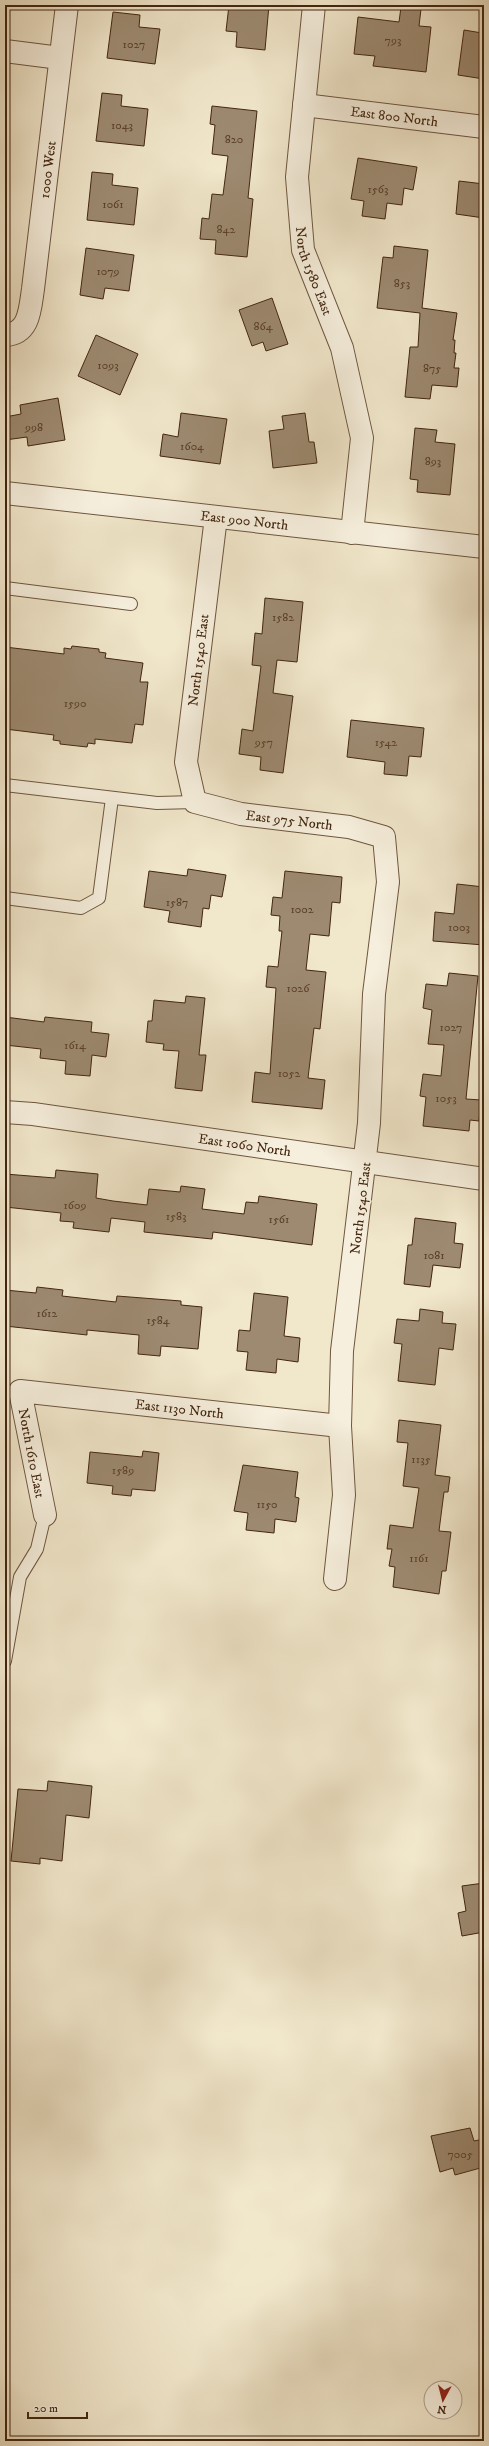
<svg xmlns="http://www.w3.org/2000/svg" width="489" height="2446" viewBox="0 0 489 2446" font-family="'IM FELL DW Pica',serif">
<rect width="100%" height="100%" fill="#f1e7cb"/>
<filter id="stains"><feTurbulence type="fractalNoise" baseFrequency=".005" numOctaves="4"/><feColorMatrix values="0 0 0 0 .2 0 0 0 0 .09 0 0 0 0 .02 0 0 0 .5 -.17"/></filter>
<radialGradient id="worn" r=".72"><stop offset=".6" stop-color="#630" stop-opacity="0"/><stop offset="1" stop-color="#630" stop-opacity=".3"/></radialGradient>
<!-- building -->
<g fill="#9d8a71" stroke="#422610">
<polygon points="229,5 269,5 265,50 236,47 237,32 226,31"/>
<polygon points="401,7 421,9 419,26 431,27 426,72 373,66 375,56 354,54 358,17 399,22"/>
<polygon points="113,12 140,15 139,27 160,29 155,64 107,58"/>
<polygon points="464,30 482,33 481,38 484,39 484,79 458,75"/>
<polygon points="102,93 122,95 121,106 148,109 144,146 96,141"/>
<polygon points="212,106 257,111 248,198 253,199 247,257 215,254 216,240 200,239 202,218 209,219 212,194 223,195 228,156 212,154 215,125 210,124"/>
<polygon points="358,158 417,167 413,190 404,188 402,205 387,203 385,219 362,216 364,201 351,199"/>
<polygon points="92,172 113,174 112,185 138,188 134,225 87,220"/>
<polygon points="459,181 484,184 484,218 456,214"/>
<polygon points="394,246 428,250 422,308 457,313 453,340 455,340 454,353 456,353 454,368 459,368 457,387 432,385 430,399 405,397 410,347 418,347 420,313 377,308 383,257 393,258"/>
<polygon points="86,248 134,255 129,291 105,288 103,299 80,295"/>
<polygon points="272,298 288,344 266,351 263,342 252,346 239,310"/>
<polygon points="96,335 138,354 120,395 78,376"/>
<polygon points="58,398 65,440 28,446 27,437 5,440 5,417 21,414 20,405"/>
<polygon points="181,413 227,419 220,464 160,456 163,434 178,437"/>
<polygon points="305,413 309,442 314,442 317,463 273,468 269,431 284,429 282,416"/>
<polygon points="415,428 437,430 435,442 455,444 450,495 417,492 418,480 410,479"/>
<polygon points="265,598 303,602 297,662 277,660 273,693 293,696 283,773 260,770 261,757 239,754 242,729 253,731 261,666 252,665 255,633 262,634"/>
<polygon points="72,646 99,649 99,652 106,653 105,658 143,663 140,682 148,682 143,725 135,724 132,743 95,739 95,744 88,743 87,747 60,744 60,741 53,740 54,735 5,729 5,647 64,654 64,648 71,649"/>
<polygon points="351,720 424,728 421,757 409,756 407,776 384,774 385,762 347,757"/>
<polygon points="188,869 226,875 222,897 211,895 209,909 203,908 201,927 168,922 170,911 144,907 149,871 187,876"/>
<polygon points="285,871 342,877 340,903 332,902 329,936 310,934 306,970 326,972 320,1029 314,1028 308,1078 325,1080 322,1109 252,1102 255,1072 270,1074 276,988 266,987 268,966 278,967 282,931 279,931 280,916 271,915 273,897 282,898"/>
<polygon points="457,884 484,887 484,945 433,941 435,912 454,914"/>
<polygon points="449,973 478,976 466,1099 481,1100 479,1121 470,1120 469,1131 423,1126 426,1097 420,1096 423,1074 441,1076 444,1045 428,1044 432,1010 423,1008 426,984 447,986"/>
<polygon points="186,996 205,998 199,1055 206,1055 202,1091 175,1088 179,1051 163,1050 164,1044 146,1042 148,1021 152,1021 154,1000 185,1003"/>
<polygon points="5,1017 44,1022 45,1017 92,1022 91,1032 109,1034 106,1057 92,1055 90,1076 65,1074 66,1061 40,1058 41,1049 5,1045"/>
<polygon points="56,1170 98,1174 96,1198 113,1201 147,1205 149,1189 180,1192 181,1186 205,1189 202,1209 244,1214 246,1202 258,1203 259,1196 317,1204 312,1245 213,1232 212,1239 144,1232 145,1222 111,1218 109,1232 73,1228 74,1222 60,1221 61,1213 5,1207 5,1174 55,1178"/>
<polygon points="415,1218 456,1223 454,1243 463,1244 460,1268 433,1265 430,1287 404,1284 408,1245 412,1245"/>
<polygon points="37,1287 63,1290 62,1296 116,1302 117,1296 181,1301 181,1305 202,1307 198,1349 161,1346 160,1356 138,1354 139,1335 87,1330 87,1335 5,1326 5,1290 36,1293"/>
<polygon points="254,1293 288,1297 284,1336 300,1338 298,1362 277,1359 276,1373 246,1370 248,1352 237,1351 239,1330 250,1331"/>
<polygon points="420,1309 443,1312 442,1323 456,1324 453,1350 439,1348 435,1385 398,1381 402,1344 394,1343 397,1319 419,1321"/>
<polygon points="399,1420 441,1425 435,1475 450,1477 448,1492 444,1492 439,1531 451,1532 446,1571 442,1571 439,1594 393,1587 395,1567 389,1566 392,1549 387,1549 390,1525 413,1528 419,1488 403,1486 408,1443 397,1442"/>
<polygon points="143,1451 159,1453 155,1491 132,1489 131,1496 112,1494 113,1486 87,1483 90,1452 142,1457"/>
<polygon points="243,1465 298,1472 295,1497 299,1498 296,1522 275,1519 274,1533 246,1530 248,1513 234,1511"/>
<polygon points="48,1781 92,1786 89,1818 66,1815 62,1861 40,1858 40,1864 11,1861 18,1789 47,1791"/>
<polygon points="484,1883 484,1932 462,1936 458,1913 466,1911 462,1886"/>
<polygon points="470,2128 474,2141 484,2139 484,2167 455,2175 453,2168 440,2172 431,2136"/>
</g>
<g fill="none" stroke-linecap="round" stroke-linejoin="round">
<defs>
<g id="service">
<polyline points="5,588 131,604"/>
<polyline points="5,785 157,803 195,802"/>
<polyline points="5,898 81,908 99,898 112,798"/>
<polyline points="5,1661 20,1577 37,1549 45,1515"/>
</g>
<g id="minor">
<path id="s1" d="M314,5L297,177L303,250L342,348L362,438L352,533"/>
<polyline points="5,51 60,58"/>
<path id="s2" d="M304,105L484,127"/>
<path id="s3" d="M5,335C30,334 30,308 33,289L67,5"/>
<path id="s4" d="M216,517L186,762L195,802L241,814L349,827L384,837L388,882L374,994L369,1123L342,1351L340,1426L344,1495L335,1579"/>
<path id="s5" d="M5,1112L33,1114L484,1179"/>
<path id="s6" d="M45,1515L20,1391L340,1426"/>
</g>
<g id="tertiary">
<path id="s7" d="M5,493L484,547"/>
</g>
</defs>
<!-- service casing -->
<use href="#service" stroke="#6e563f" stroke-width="14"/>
<!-- minor casing -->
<use href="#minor" stroke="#6e563f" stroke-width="24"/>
<!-- tertiary casing -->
<use href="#tertiary" stroke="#6e563f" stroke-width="24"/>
<!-- service -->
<use href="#service" stroke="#f6efdd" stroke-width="12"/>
<!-- minor -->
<use href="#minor" stroke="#f6efdd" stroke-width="22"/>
<!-- tertiary -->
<use href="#tertiary" stroke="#f6efdd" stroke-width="22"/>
</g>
<g text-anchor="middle" stroke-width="3.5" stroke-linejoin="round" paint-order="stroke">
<!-- number labels -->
<g font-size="12" fill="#593f28">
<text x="393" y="44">793</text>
<text x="134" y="48">1027</text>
<text x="122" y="129">1043</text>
<text x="234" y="143">820</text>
<text x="378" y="193">1563</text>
<text x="113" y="208">1061</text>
<text x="226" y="233">842</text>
<text x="108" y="275">1079</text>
<text x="402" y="287">853</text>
<text x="263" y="330">864</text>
<text x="108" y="369">1093</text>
<text x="432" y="372">875</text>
<text x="34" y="431">998</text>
<text x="192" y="450">1604</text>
<text x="433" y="465">893</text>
<text x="283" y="621">1582</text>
<text x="75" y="707">1590</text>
<text x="264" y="746">957</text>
<text x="386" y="746">1542</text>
<text x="177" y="906">1587</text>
<text x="302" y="913">1002</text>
<text x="459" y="931">1003</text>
<text x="298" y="992">1026</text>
<text x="451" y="1031">1027</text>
<text x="75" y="1049">1614</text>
<text x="289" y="1077">1052</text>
<text x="446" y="1102">1053</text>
<text x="75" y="1209">1609</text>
<text x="176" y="1220">1583</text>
<text x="279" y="1223">1561</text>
<text x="434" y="1259">1081</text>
<text x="47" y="1317">1612</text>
<text x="158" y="1324">1584</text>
<text x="421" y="1463">1135</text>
<text x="123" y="1474">1589</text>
<text x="267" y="1508">1150</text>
<text x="419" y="1562">1161</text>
<text x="460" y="2158">7005</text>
</g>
<!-- street labels -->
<g font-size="14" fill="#422610" stroke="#f6efdd">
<text dy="5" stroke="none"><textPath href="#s2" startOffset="91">East 800 North</textPath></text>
<text dy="5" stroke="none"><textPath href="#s3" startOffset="180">1000 West</textPath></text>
<text dy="5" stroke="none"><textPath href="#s1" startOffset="269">North 1580 East</textPath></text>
<text dy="5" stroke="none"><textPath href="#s7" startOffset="241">East 900 North</textPath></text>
<text transform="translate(198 660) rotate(-83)" y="5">North 1540 East</text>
<text dy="5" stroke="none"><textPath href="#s4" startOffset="384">East 975 North</textPath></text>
<text dy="5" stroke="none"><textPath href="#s5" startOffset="242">East 1060 North</textPath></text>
<text transform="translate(360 1208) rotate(-83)" y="5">North 1540 East</text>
<text dy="5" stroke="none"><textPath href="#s6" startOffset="287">East 1130 North</textPath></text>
<text transform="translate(32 1453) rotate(79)" y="5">North 1610 East</text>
</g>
</g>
<!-- margin -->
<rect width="489" height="2446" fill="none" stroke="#f1e7cb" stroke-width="20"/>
<rect x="6" y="6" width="477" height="2434" fill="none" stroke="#422610" stroke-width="2"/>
<rect x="10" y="10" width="469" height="2426" fill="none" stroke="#422610"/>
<!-- north arrow -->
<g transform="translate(443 2400) rotate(187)"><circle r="19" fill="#f6efdd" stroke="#ae9f8b"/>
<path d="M0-3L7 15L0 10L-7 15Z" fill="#8f2418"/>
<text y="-6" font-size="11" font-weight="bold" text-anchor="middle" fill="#422610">N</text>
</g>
<!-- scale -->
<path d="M28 2412v6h59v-6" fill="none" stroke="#422610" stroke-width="2"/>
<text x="34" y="2412" font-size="12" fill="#422610" stroke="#f6efdd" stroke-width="3" paint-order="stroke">20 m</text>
<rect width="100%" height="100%" filter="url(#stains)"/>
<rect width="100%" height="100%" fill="url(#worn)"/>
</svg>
